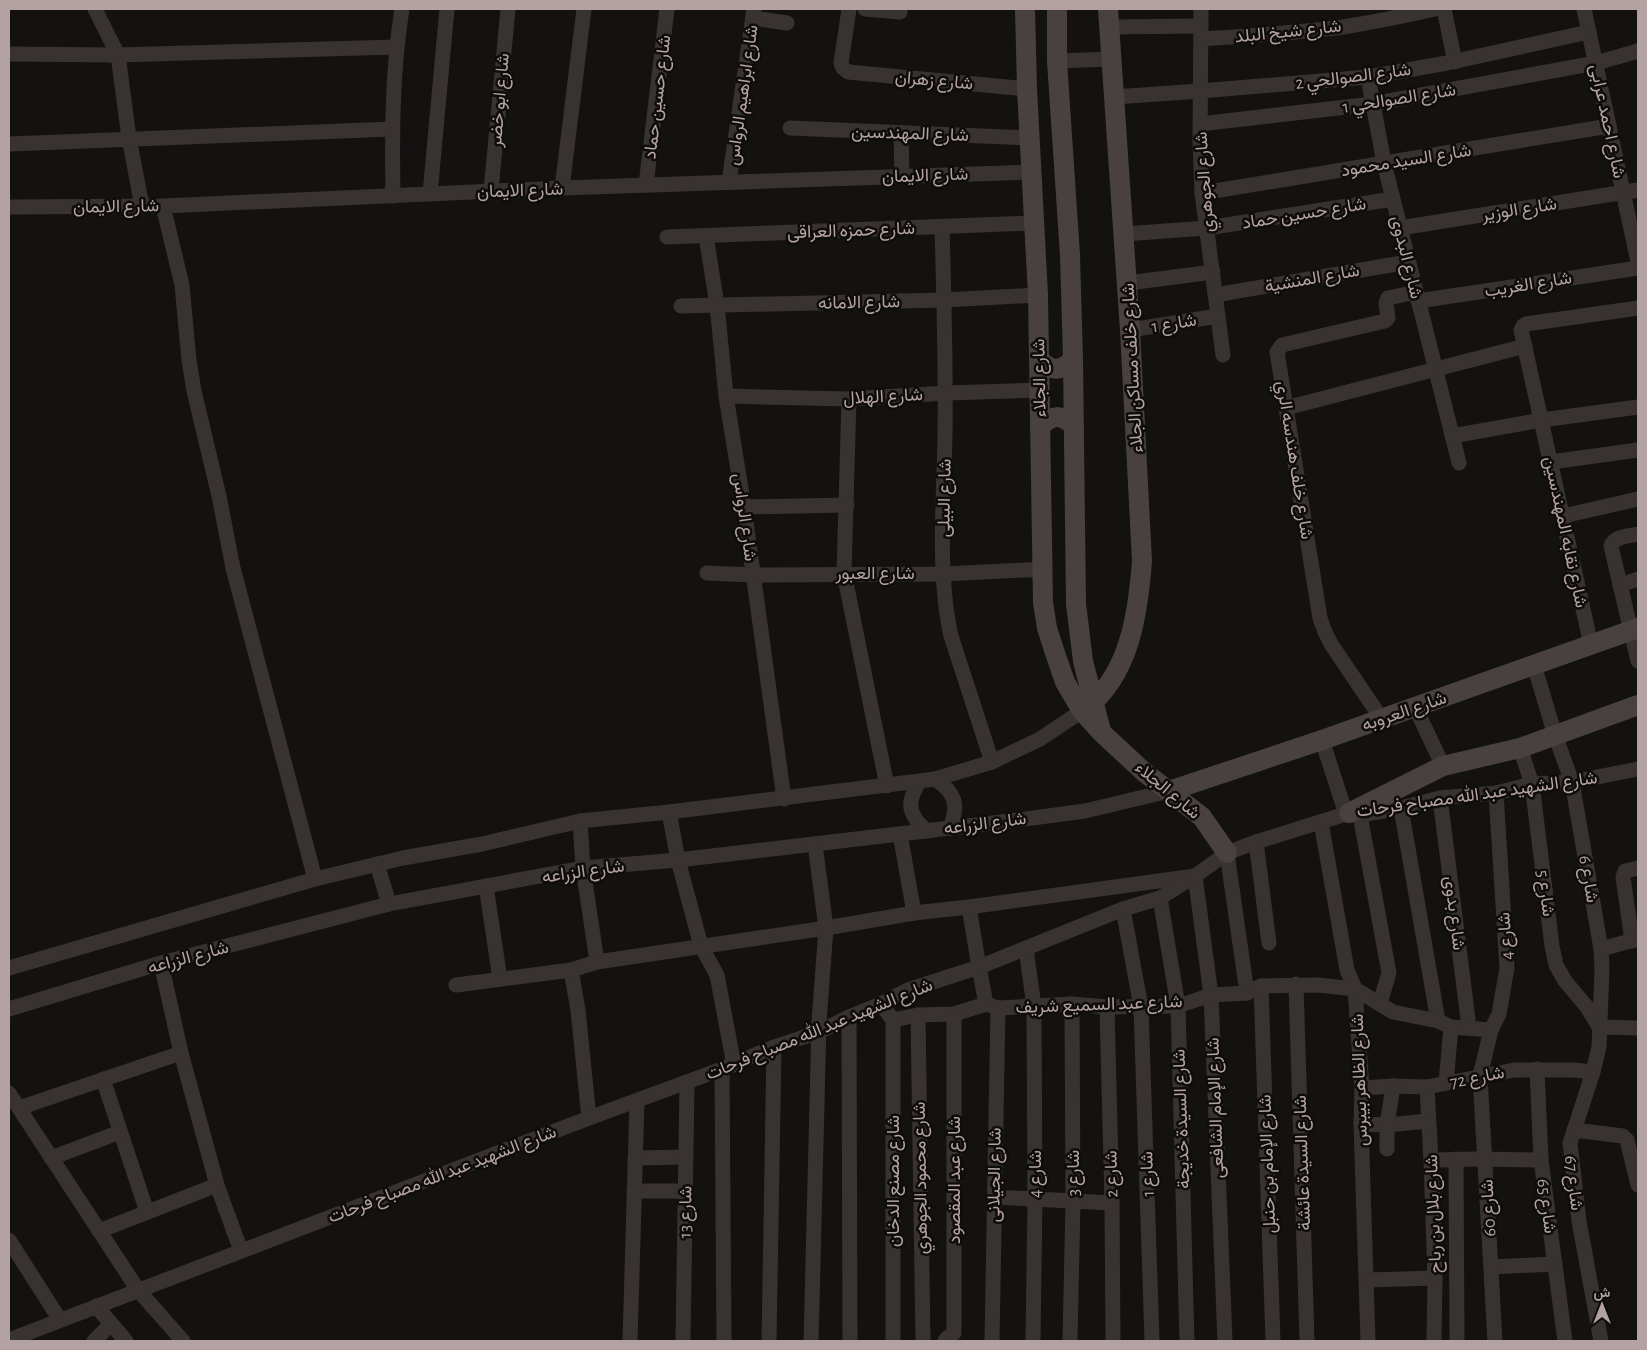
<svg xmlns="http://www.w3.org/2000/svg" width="1647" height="1350" viewBox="0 0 1647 1350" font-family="'Alegreya Sans',Vazirmatn,sans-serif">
<rect width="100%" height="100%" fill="#131211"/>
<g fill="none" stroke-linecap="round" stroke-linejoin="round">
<!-- street -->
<g stroke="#383332" stroke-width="15">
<polyline points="95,9 118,55 129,138 142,206"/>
<polyline points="849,9 841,63 843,68 848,72 1027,89"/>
<polyline points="865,9 900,12"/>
<polyline points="1201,9 1200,141 1202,193 1223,355"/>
<polyline points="1444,9 1455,62"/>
<polyline points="1584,9 1638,262"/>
<polyline points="753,18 787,23"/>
<polyline points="1109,27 1201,26"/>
<path d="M1201,39C1248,36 1296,33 1343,27C1374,22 1404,16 1435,9"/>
<polyline points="9,54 118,55 396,47"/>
<polyline points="1057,61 1111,59"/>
<polyline points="1368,77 1384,163 1459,463"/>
<polyline points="1114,97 1200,91 1368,77 1447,63 1589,32"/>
<polyline points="1200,124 1372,104 1596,63 1638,51"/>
<polyline points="790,128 1030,138"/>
<polyline points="901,133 902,176"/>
<polyline points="9,144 392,129"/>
<polyline points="729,182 754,9"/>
<polyline points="646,185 667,9"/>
<polyline points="562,188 584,9"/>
<polyline points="491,191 508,9"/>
<polyline points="1202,193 1609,126"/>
<polyline points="430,194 447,9"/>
<path d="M393,196C392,133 392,71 402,9"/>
<polyline points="163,206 182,285 189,360 194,391 219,496 233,568 315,879"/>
<polyline points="9,207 163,206 562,188 1032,172"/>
<path d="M942,227C944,296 946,366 945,435C944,499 937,574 951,636L992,762"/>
<polyline points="1400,228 1638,190"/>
<polyline points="1124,234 1207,228 1393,199"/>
<polyline points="706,236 717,305 726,396 744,507 784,799"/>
<polyline points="667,237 1034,223"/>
<polyline points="1128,283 1213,272"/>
<polyline points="1215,295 1408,262"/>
<polyline points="1418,301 1638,268"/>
<polyline points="681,306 944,300 1038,295"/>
<polyline points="1130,330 1218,316"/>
<polyline points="726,396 849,399 946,393 1039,390"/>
<polyline points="849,399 844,573 887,786"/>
<polyline points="1286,408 1525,346"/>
<polyline points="1452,436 1542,420 1638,407"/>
<polyline points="1551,462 1638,450"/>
<polyline points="744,507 847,505"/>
<polyline points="1563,516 1638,499"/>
<path d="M1638,534C1629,536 1614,536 1611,546L1638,661"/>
<polyline points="707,573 753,575 943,574 1044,569"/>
<polyline points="1620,585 1638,579"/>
<polyline points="1591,645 1521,330 1523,326 1526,324 1638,308"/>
<polyline points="1534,665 1555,735 1572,782 1601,949 1602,969 1599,1047 1593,1072 1570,1143 1579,1221 1601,1341"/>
<polyline points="1415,707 1443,766"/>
<polyline points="1381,718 1331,644 1325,632 1320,618 1277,352 1282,345 1385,321 1388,318 1386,303 1388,298 1416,292"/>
<polyline points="1322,740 1344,808 1349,813"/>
<polyline points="1520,748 1532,784 1552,946 1556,965 1565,981 1587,1007 1599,1027"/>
<path d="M935,779C956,793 959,805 950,828"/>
<path d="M919,782C906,803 908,815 927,831"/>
<polyline points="1440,798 1469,1027"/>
<polyline points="1401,808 1438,1021"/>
<polyline points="669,812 678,860 701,946 717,975 734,1065"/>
<polyline points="1360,815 1389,973 1380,1003"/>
<polyline points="580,821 583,868 597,962"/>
<polyline points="1321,822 1347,970 1355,989 1362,1088 1361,1124 1368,1341"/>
<polyline points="900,834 914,913"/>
<polyline points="1256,842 1269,943"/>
<polyline points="1227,853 1247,993"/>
<polyline points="377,864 389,904"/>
<polyline points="486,886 500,979"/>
<polyline points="1160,898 1178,1006 1187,1341"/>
<polyline points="969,907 979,967 986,1004"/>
<polyline points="1123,909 1141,1007 1152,1341"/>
<polyline points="1632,941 1623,877 1625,871 1638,868"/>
<polyline points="1026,949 1034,1006 1035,1198 1033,1341"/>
<polyline points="1601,949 1638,939"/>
<polyline points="161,963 181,1053 217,1185 241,1251"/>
<polyline points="9,968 315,879 403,858 482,844 580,821 669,812 935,779 992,762 1040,739 1082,711"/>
<polyline points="571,970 578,1010 589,1118"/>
<polyline points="1296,984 1307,1341"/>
<polyline points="456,985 571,970 597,962 826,928 914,913 969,907 1195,876 1211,995 1225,1341"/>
<polyline points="1261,986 1273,1341"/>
<polyline points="881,1004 893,1020 918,1015 954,1014 986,1004 998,1008 1072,1004 1107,1007 1178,1006 1211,995 1247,993 1261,986 1318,985 1355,989 1393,1012 1438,1021 1451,1027 1491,1030"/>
<polyline points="1107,1007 1112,1203 1113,1341"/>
<polyline points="9,1009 161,963 389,904 583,868 678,860 1010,821 1085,811 1169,791"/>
<polyline points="918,1015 923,1341"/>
<polyline points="849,1017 850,1341"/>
<polyline points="1599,1027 1638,1028"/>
<polyline points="722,1069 724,1341"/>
<polyline points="1537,1069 1541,1160 1565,1341"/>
<polyline points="103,1079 147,1212"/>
<polyline points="1446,1083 1451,1027"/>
<polyline points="1427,1087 1431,1161 1435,1278 1434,1341"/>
<polyline points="1362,1088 1393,1086 1427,1087 1514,1070 1574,1070 1593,1072"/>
<polyline points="9,1093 138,1290 183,1341"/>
<polyline points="19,1108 181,1053"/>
<polyline points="1361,1124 1387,1125 1428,1121"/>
<polyline points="1574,1130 1623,1136 1627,1140 1638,1185"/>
<polyline points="1387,1149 1387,1125 1393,1086"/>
<polyline points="51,1158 120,1132"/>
<polyline points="635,1158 686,1157"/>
<polyline points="1456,1159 1457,1341"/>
<path d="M1431,1161C1468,1157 1505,1160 1541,1160"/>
<polyline points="634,1191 685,1191"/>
<polyline points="994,1197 1112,1203"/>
<polyline points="99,1231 217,1185"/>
<polyline points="9,1240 60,1320"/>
<polyline points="1491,1267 1555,1264"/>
<polyline points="1367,1280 1435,1278"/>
<polyline points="96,1306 126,1341"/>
<polyline points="9,1340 589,1118 722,1069 774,1047 819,1032 849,1017 881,1004 908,990 979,967 1123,909 1160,898 1195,876 1227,853 1256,842 1349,813 1360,815 1401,808 1440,798 1496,793 1532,784 1572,782 1638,769"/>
<polyline points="94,1341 111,1324"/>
<polyline points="630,1341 637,1101"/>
<polyline points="683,1341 687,1082"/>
<polyline points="769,1341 774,1047"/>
<polyline points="811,1341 819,1022 826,928 815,844"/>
<polyline points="893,1341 893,1020"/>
<polyline points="945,1341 947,1338 954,1333 954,1014"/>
<polyline points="992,1341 998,1008"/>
<polyline points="1070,1341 1073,1201 1072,1004"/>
<polyline points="1495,1341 1480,1076 1491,1030 1499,1014 1507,968 1496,793"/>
</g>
<!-- secondary -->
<g stroke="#484140" stroke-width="20">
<polyline points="1025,9 1027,89 1038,295 1043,602 1047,628 1055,653 1065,682 1082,711 1102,733 1144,772 1202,817 1227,853"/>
<polyline points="1057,9 1057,61 1070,255 1073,359 1076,604 1083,661 1101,731"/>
<path d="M1039,359C1051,372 1061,372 1073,359"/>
<path d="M1040,427C1052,414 1061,414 1074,426"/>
<path d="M1086,708C1130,674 1138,613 1142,561L1130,330L1108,9"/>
<polyline points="1169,791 1322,740 1638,628"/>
<polyline points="1349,813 1443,766 1520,748 1638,705"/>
</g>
</g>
<g text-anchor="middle" stroke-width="5" stroke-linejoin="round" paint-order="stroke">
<!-- street labels -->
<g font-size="18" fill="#b4a2a3" stroke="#0e0d0c">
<text transform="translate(1288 31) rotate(-6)" y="6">شارع شيخ البلد</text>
<text transform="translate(1353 76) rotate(-7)" y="6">شارع الصوالحي 2</text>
<text transform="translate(934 80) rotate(5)" y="6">شارع زهران</text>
<text transform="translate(742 95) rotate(-82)" y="6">شارع ابراهيم الرواس</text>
<text transform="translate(657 97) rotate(-83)" y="6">شارع حسين حماد</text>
<text transform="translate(1399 98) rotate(-9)" y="6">شارع الصوالحي 1</text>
<text transform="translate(499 100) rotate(-85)" y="6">شارع ابو خضر</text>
<text transform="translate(1608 121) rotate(78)" y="6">شارع احمد عرابى</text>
<text transform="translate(910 133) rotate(2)" y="6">شارع المهندسين</text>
<text transform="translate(1406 160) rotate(-9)" y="6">شارع السيد محمود</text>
<text transform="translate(925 175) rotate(-2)" y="6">شارع الايمان</text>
<text transform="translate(1204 182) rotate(-94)" y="6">شارع الجوهري</text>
<text transform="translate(520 190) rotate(-2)" y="6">شارع الايمان</text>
<text transform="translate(116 206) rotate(-1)" y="6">شارع الايمان</text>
<text transform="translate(1519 209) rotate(-9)" y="6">شارع الوزير</text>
<text transform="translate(1304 213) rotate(-9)" y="6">شارع حسين حماد</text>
<text transform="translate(851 230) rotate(-2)" y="6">شارع حمزه العراقى</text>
<text transform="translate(1407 257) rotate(76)" y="6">شارع البدوى</text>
<text transform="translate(1312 278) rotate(-10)" y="6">شارع المنشية</text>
<text transform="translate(1528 284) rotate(-9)" y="6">شارع الغريب</text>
<text transform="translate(859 302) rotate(-1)" y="6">شارع الامانه</text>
<text transform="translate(1174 323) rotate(-9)" y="6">شارع 1</text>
<text transform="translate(1132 368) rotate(-93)" y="6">شارع خلف مساكن الجلاء</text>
<text transform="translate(1039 378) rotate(-91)" y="6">شارع الجلاء</text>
<text transform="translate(883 396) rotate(-3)" y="6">شارع الهلال</text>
<text transform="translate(1295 460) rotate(81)" y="6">شارع خلف هندسه الري</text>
<text transform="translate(944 498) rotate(-89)" y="6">شارع البيلى</text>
<text transform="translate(745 517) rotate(82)" y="6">شارع الرواس</text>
<text transform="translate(1566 532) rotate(78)" y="6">شارع نقابه المهندسين</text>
<text x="875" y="579">شارع العبور</text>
<text transform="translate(1404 711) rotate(-19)" y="6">شارع العروبه</text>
<text transform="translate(1168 790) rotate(40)" y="6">شارع الجلاء</text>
<text transform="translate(1477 794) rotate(-8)" y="6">شارع الشهيد عبد الله مصباح فرحات</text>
<text transform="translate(985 823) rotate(-7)" y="6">شارع الزراعه</text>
<text transform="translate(583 871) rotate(-8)" y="6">شارع الزراعه</text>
<text transform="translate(1589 879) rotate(80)" y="6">شارع 6</text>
<text transform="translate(1546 893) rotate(82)" y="6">شارع 5</text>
<text transform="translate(1455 913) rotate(83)" y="6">شارع بدوى</text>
<text transform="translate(1505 936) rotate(-94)" y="6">شارع 4</text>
<text transform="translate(188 957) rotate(-15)" y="6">شارع الزراعه</text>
<text transform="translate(1099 1004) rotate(-2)" y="6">شارع عبد السميع شريف</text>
<text transform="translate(819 1029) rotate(-22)" y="6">شارع الشهيد عبد الله مصباح فرحات</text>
<text transform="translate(1477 1077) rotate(-11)" y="6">شارع 72</text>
<text transform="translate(1359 1080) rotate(-92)" y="6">شارع الظاهر بيبرس</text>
<text transform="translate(1215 1108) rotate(-92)" y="6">شارع الإمام الشافعى</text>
<text transform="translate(1181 1119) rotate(-92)" y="6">شارع السيدة خديجة</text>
<text transform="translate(1302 1163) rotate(-92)" y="6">شارع السيدة عائشة</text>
<text transform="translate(1267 1164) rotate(-92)" y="6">شارع الإمام بن حنبل</text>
<text transform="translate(1073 1173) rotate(-90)" y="6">شارع 3</text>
<text transform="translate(442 1174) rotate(-21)" y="6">شارع الشهيد عبد الله مصباح فرحات</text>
<text transform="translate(1035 1174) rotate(-90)" y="6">شارع 4</text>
<text transform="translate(1111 1174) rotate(-91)" y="6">شارع 2</text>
<text transform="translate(1147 1174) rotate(-92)" y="6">شارع 1</text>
<text transform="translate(994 1175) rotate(-89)" y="6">شارع الجيلانى</text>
<text transform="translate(920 1178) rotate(-91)" y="6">شارع محمود الجوهري</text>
<text transform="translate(954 1180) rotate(-90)" y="6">شارع عبد المقصود</text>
<text transform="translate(893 1181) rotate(-90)" y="6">شارع مصنع الدخان</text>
<text transform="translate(1574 1183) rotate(83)" y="6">شارع 67</text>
<text transform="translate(1547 1206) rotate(82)" y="6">شارع 65</text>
<text transform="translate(1488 1208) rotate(-93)" y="6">شارع 60</text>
<text transform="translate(685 1212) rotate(-89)" y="6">شارع 13</text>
<text transform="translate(1433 1214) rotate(-92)" y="6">شارع بلال بن رباح</text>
</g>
</g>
<!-- border -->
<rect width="1647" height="1350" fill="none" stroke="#b4a2a3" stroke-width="20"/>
<!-- north arrow -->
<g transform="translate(1602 1305)" stroke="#0e0d0c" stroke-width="4" paint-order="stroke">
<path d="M0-4L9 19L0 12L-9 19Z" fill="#b4a2a3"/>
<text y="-8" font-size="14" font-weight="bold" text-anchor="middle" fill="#b4a2a3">ش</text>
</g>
</svg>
